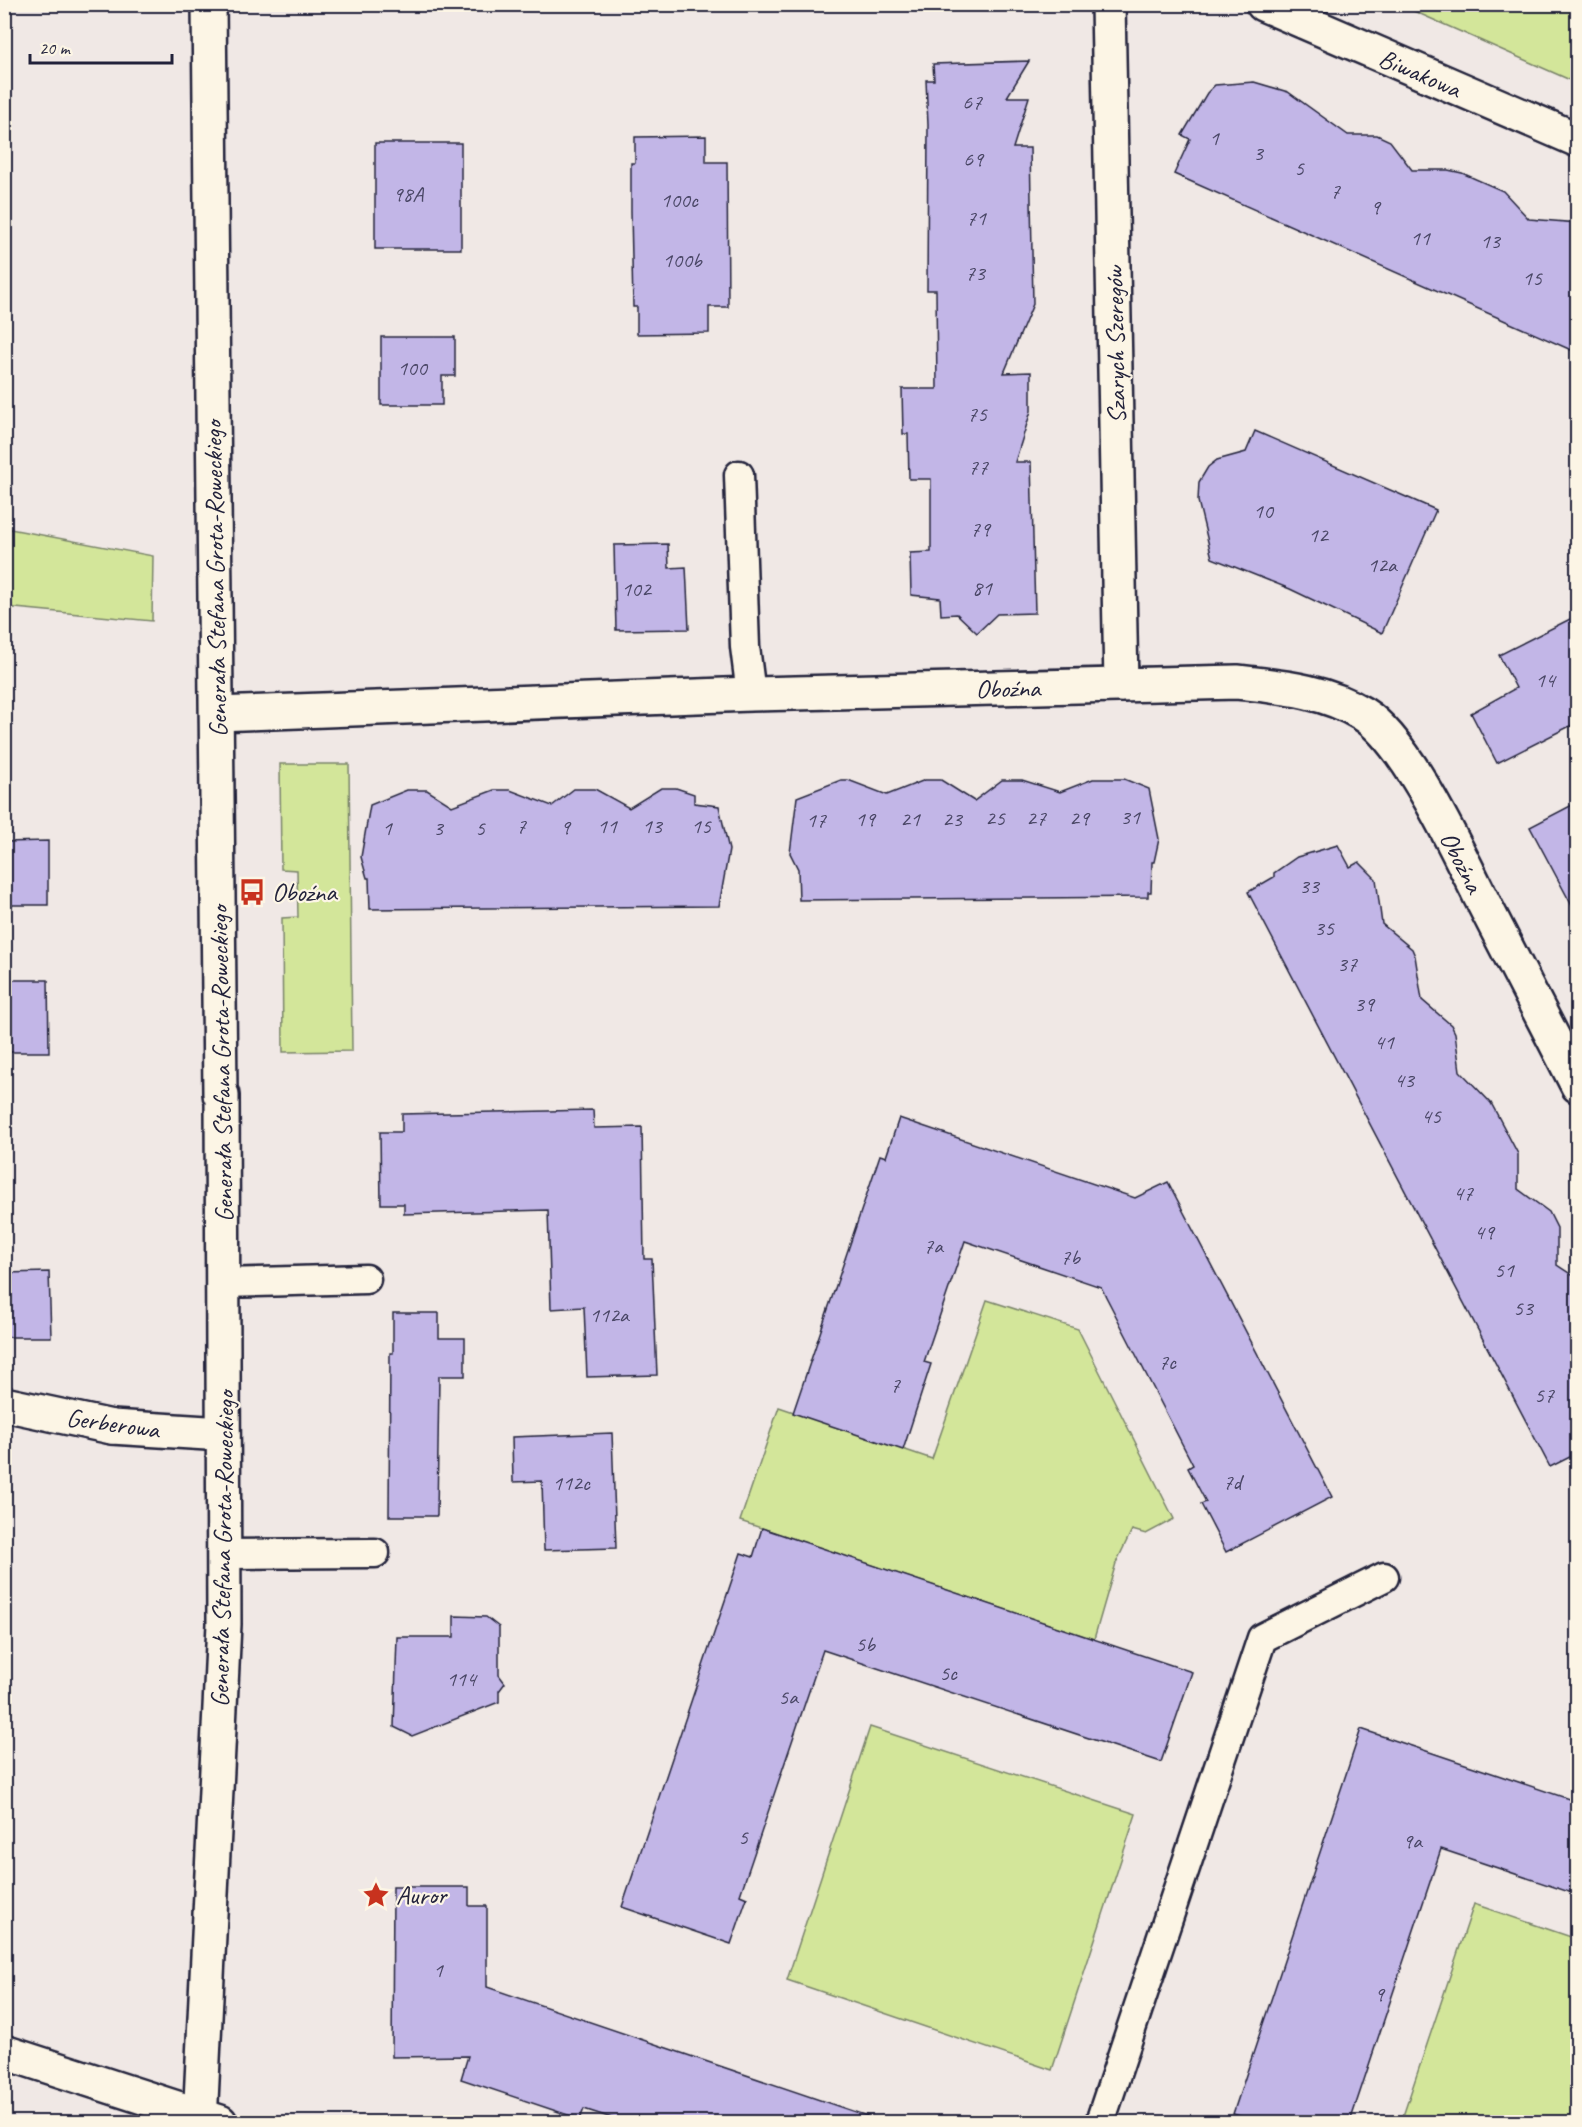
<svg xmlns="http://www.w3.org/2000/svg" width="1582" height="2127" viewBox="0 0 1582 2127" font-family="Caveat,sans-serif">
<rect width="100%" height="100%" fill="#f0e8e5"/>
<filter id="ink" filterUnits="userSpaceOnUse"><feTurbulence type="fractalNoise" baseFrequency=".0167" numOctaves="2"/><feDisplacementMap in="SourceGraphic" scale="12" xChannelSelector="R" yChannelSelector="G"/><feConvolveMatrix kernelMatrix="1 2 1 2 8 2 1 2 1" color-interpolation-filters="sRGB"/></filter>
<g filter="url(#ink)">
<!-- green -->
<g fill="#d3e69a" stroke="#7a846a" stroke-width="1.5">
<polygon points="1400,5 1577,5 1577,83"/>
<polygon points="5,528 153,556 152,621 5,607"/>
<polygon points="280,764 349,764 352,1051 283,1052 282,918 298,917 297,870 281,869"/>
<polygon points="987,1300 1078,1329 1174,1519 1146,1534 1132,1530 1116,1563 1094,1639 740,1521 779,1407 932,1459"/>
<polygon points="870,1727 1136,1814 1052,2070 787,1980"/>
<polygon points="1474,1904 1577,1939 1577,2122 1401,2122"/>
</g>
<!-- building -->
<g fill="#c2b6e7" stroke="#22223b" stroke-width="1.5">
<polygon points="1029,61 1007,97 1029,97 1013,148 1030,148 1033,304 1004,373 1031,372 1031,411 1015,462 1031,462 1035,613 997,614 977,633 957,614 941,615 940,598 911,595 910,553 931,552 931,479 909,479 908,434 903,434 902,389 937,389 936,290 927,290 928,125 926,80 934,80 933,64"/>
<polygon points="1254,82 1288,92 1348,135 1377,135 1390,141 1412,170 1448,170 1462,173 1503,191 1529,219 1578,223 1578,353 1174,174 1190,139 1182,135 1207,93 1215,85"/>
<polygon points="706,136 706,162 727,162 728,307 709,307 709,333 637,334 637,307 633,307 631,211 631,163 635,163 635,137"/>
<rect x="375" y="143" width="86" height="106"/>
<polygon points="381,337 455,337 455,376 442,376 442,405 381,405"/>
<polygon points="1255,431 1436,510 1382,633 1290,589 1212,558 1198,501 1199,482 1208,467 1217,460 1246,452"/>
<polygon points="668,544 669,568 686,567 689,629 616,630 614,545"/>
<polygon points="1578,615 1578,722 1497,763 1471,713 1516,688 1499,655"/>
<polygon points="1093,779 1124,779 1149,789 1159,839 1154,862 1152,862 1151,892 1148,892 1148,897 799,900 798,869 790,853 797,797 841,780 848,780 887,795 925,780 941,780 974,801 1002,780 1022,780 1060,792"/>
<polygon points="661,788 676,788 694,794 694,803 719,806 729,850 719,906 370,909 369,878 367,878 361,857 370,805 407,790 427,790 452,806 494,790 510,790 552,806 574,789 595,789 629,808"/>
<polygon points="1578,802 1578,917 1530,827"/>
<polygon points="48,841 48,905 4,905 4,842"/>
<polygon points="1338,845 1350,867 1359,862 1376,879 1382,924 1412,949 1415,956 1422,1000 1451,1025 1455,1033 1460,1071 1491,1103 1518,1154 1518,1189 1549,1212 1557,1228 1557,1265 1578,1279 1578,1453 1550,1467 1248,892 1274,877 1274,873 1297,857"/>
<polygon points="4,980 48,980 49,1052 4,1052"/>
<polygon points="593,1110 594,1128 642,1127 644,1259 652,1259 657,1375 587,1377 584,1307 551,1309 548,1210 404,1214 404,1204 381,1204 380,1132 402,1132 402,1114"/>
<polygon points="899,1118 1135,1198 1168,1182 1332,1497 1226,1552 1201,1504 1206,1502 1188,1468 1193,1465 1101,1287 965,1241 924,1362 931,1364 903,1450 793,1413 880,1155 886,1157"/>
<polygon points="49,1272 51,1337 4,1337 4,1273"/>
<polygon points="393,1313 439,1313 439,1338 465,1338 465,1376 439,1376 437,1516 389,1516 390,1353 393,1353"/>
<polygon points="612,1433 616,1548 544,1550 542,1481 513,1482 512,1437"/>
<polygon points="762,1528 1192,1672 1161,1762 823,1650 740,1895 747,1898 731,1944 622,1907 741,1553 753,1557"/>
<polygon points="454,1616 486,1617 499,1627 499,1675 505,1683 499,1691 499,1702 412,1736 394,1727 397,1637 454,1637"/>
<polygon points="1361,1729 1578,1802 1578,1895 1441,1849 1350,2122 1260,2122 1233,2114"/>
<polygon points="393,1887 469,1887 469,1906 487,1906 487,1987 867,2116 866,2122 624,2122 584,2109 580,2119 461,2079 468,2056 392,2057"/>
</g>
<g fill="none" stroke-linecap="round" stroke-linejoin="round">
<defs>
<g id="service">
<polyline points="739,475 745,647 751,694"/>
<polyline points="223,1283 366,1279"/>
<polyline points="224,1554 375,1553"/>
<polyline points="1100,2122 1262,1638 1384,1577"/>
</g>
<polyline id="pedestrian" points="112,1427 223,1434"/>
<g id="minor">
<polyline points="1108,4 1121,685"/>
<polyline points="1263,4 1578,140"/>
<path d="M217,714L751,694L1237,682C1281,687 1324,690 1363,714C1407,741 1456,848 1480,896C1512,959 1545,1022 1578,1086"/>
<polyline points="4,1404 112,1427"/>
<polyline points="4,2052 220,2122"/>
</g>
<polyline id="tertiary" points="200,2122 224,1624 222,1095 220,1094 209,4"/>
</defs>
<!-- service casing -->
<use href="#service" stroke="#22223b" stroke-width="33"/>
<!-- pedestrian casing -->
<use href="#pedestrian" stroke="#22223b" stroke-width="38"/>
<!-- minor casing -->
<use href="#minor" stroke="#22223b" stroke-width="38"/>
<!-- tertiary casing -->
<use href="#tertiary" stroke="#22223b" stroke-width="38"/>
<!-- service -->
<use href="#service" stroke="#fcf5e5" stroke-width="28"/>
<!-- pedestrian -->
<use href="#pedestrian" stroke="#fcf5e5" stroke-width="33"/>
<!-- minor -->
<use href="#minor" stroke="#fcf5e5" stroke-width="33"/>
<!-- tertiary -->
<use href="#tertiary" stroke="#fcf5e5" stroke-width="33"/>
</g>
</g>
<!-- icons -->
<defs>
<symbol id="bus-bare" viewBox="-9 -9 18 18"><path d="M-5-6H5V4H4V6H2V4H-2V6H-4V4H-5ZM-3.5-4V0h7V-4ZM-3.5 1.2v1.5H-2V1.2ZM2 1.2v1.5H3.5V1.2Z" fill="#c8321e" stroke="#fcf5e5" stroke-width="2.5" paint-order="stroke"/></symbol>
<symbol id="sight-bare" viewBox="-9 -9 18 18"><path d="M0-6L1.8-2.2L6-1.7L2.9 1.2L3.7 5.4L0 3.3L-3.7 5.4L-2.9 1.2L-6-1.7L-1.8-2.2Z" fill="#c8321e" stroke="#fcf5e5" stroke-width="2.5" paint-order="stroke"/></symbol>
</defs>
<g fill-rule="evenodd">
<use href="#bus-bare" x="233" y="873" width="38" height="38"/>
<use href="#sight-bare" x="357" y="1876" width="38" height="38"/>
</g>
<g text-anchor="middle" stroke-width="4.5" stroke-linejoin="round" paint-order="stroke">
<!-- number labels -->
<g font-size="22" fill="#4a4766">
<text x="972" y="109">67</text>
<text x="1214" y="145">1</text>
<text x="1258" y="160">3</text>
<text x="973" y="166">69</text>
<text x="1299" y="175">5</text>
<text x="1335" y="198">7</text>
<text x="408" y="201">98A</text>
<text x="679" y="207">100c</text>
<text x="1375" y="214">9</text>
<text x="976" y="225">71</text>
<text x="1420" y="245">11</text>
<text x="1490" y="248">13</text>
<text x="682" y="267">100b</text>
<text x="975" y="280">73</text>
<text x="1532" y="285">15</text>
<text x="412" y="375">100</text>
<text x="977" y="421">75</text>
<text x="978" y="474">77</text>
<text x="1263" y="518">10</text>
<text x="980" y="536">79</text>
<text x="1318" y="542">12</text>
<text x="1382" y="572">12a</text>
<text x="982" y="595">81</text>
<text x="636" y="596">102</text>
<text x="1545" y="687">14</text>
<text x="1130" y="824">31</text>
<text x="995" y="825">25</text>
<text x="1036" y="825">27</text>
<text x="1079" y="825">29</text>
<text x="865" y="826">19</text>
<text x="910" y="826">21</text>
<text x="952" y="826">23</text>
<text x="816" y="827">17</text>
<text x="521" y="833">7</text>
<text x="607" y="833">11</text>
<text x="652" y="833">13</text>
<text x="701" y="833">15</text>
<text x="565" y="834">9</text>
<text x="387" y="835">1</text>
<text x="438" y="835">3</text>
<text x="480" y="835">5</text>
<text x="1309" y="893">33</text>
<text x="1324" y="935">35</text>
<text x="1347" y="971">37</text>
<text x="1364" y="1011">39</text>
<text x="1384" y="1049">41</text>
<text x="1404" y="1087">43</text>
<text x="1431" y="1123">45</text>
<text x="1463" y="1200">47</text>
<text x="1484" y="1239">49</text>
<text x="933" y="1253">7a</text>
<text x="1070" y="1264">7b</text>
<text x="1504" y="1277">51</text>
<text x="1523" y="1315">53</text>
<text x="609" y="1322">112a</text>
<text x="1167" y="1369">7c</text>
<text x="895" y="1392">7</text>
<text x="1544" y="1402">57</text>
<text x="1232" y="1489">7d</text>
<text x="571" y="1490">112c</text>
<text x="865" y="1651">5b</text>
<text x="948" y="1680">5c</text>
<text x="461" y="1686">114</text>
<text x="788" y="1704">5a</text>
<text x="743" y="1844">5</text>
<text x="1412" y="1848">9a</text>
<text x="438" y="1977">1</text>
<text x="1379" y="2001">9</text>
</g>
<!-- street labels -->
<g font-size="26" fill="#22223b" stroke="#fcf5e5">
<text transform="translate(1420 73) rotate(23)" y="9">Biwakowa</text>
<text transform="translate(1115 345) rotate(-91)" y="9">Szarych Szeregów</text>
<text transform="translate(215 579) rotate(-91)" y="9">Generała Stefana Grota-Roweckiego</text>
<text transform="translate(1008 688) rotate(-1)" y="9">Oboźna</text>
<text transform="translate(1462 862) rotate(63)" y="9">Oboźna</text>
<text transform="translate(221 1064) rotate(-91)" y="9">Generała Stefana Grota-Roweckiego</text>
<text transform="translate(113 1423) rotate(8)" y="9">Gerberowa</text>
<text transform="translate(222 1549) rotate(-89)" y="9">Generała Stefana Grota-Roweckiego</text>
</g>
<!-- poi labels -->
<g font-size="26" fill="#22223b" stroke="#fcf5e5" text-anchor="start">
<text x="272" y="901">Oboźna</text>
<text x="396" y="1904">Auror</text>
</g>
</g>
<!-- margin -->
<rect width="1582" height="2127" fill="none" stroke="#fcf5e5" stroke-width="24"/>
<rect x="12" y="12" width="1558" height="2103" fill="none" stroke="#22223b" stroke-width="2" filter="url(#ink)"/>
<!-- scale -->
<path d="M30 54v9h142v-9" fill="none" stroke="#22223b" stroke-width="3"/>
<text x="39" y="54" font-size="18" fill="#22223b" stroke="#fcf5e5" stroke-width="4.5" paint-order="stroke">20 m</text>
</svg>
